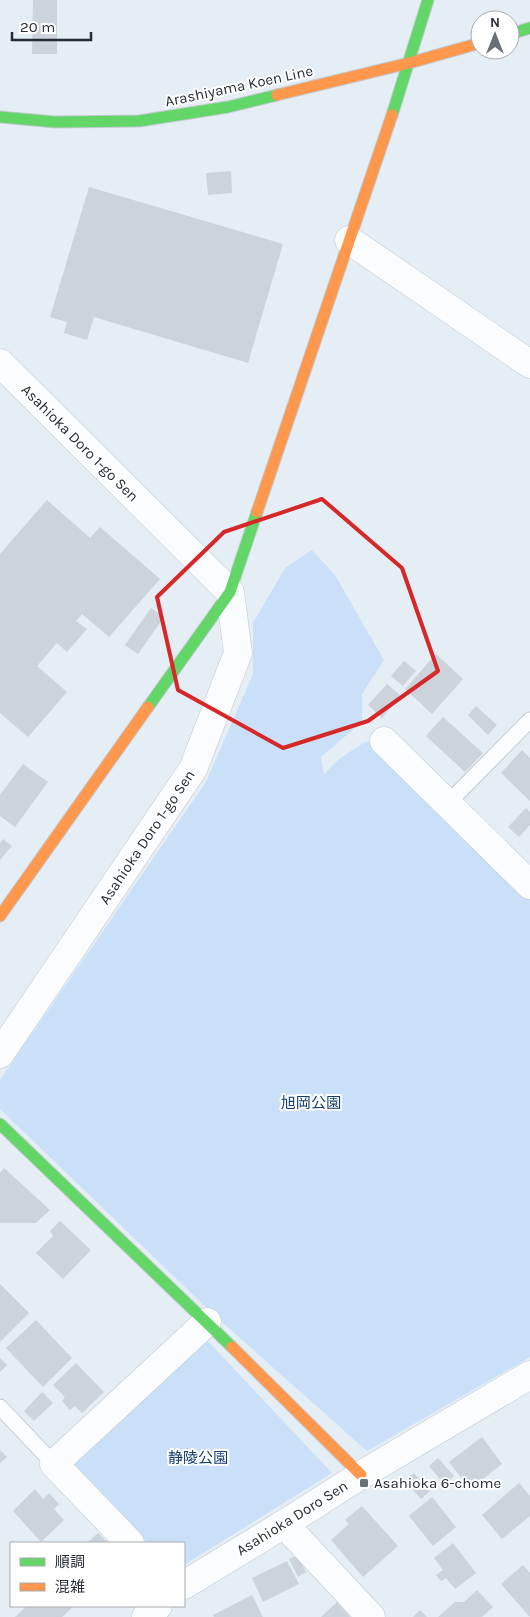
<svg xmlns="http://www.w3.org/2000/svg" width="530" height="1617" viewBox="0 0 530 1617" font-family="Karla,'Noto Sans JP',sans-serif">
<rect width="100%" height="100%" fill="#e5edf5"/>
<!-- green -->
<g fill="#cae0f9">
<polygon points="312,550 335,575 384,660 362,694 362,722 321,757 324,774 339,759 365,742 392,742 530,879 530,1357 367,1451 214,1315 0,1109 0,1080 206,782 253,674 253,623 285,568"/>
<polygon points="204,1337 332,1473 184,1565 184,1543 148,1543 69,1465"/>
</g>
<!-- building -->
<g fill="#ccd3da">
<polygon points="33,0 57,0 57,54 32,54"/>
<polygon points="231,171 232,193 208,195 206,173"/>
<polygon points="89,187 283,244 248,363 94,317 87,340 64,333 67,322 50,317"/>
<polygon points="47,500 90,538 100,527 160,579 109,637 82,614 76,621 87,629 67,652 57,643 37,666 67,692 28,737 0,713 0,554"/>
<polygon points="151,608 164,617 138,654 125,645"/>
<polygon points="436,654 463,679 432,714 405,689"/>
<polygon points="404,661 416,671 403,686 391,676"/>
<polygon points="387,684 401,696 382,718 368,705"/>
<polygon points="476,706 497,725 488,735 468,715"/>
<polygon points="443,717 483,753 465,772 426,736"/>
<polygon points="522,750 530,758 530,801 501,773"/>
<polygon points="23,764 48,782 15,827 0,816 0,795"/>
<polygon points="526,808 530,812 530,825 519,837 508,827"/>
<polygon points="3,839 12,846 0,860 0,843"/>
<polygon points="4,1168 50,1210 36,1223 0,1223 0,1173"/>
<polygon points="60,1221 91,1250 63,1279 36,1253 53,1236 50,1231"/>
<polygon points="0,1284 29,1313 0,1342"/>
<polygon points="36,1320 72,1358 43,1387 6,1348"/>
<polygon points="0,1358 7,1365 0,1372"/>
<polygon points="76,1363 104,1392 82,1413 75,1406 70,1410 62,1401 65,1397 53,1385"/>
<polygon points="42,1392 53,1403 34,1421 24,1411"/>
<polygon points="482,1437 502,1464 470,1489 449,1462"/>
<polygon points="0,1450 7,1457 0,1463"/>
<polygon points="438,1458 454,1476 445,1485 429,1466"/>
<polygon points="414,1473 430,1491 421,1499 405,1481"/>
<polygon points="519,1483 530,1496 530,1516 502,1539 482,1515"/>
<polygon points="35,1489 43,1499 49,1493 59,1504 54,1509 64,1520 41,1542 13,1511"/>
<polygon points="432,1497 456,1527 433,1546 409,1516"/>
<polygon points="362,1506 398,1546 363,1577 331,1540 349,1524 345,1520"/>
<polygon points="98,1533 108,1543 87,1543"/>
<polygon points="453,1543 476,1573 455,1589 446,1578 441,1581 436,1575 443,1570 434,1558"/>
<polygon points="297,1555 306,1572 298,1577 289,1559"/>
<polygon points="287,1561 299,1584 263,1602 252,1578"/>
<polygon points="523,1565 530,1573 530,1617 501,1584"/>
<polygon points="477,1590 493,1607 482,1617 438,1617 455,1602 464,1602"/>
<polygon points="252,1595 263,1617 214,1617 213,1615"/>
<polygon points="337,1602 350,1617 321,1617"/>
<polygon points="27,1606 74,1606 62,1617 15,1617"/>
<polygon points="420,1610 427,1617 413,1617"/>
</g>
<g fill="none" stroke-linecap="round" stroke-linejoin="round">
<defs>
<g id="lane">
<polyline points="448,803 530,720"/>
<polyline points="0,1407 54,1464"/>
</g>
<g id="street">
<polyline points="349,240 530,364"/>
<polyline points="0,363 230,592 238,653 193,769 0,1054"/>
<polyline points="384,741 530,885"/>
<polyline points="284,1524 371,1617"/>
<polyline points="130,1543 54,1464 207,1322"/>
<polyline points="184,1585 284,1524 361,1475 530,1375"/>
<polyline points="146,1617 158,1606"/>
</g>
<g id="fast">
<polyline points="510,34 530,28"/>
<polyline points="392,115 428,0"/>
<polyline points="0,117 55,122 139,121 228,107 277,95"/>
<polyline points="148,707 230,592 257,512"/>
<polyline points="0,1124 232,1347"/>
</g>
<g id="slow">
<polyline points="277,95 409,63 480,43"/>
<polyline points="257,512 392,115"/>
<polyline points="0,916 148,707"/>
<polyline points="232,1347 361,1475"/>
</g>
</defs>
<!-- lane casing -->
<use href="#lane" stroke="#c2c9d0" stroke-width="17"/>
<!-- street casing -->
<use href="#street" stroke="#c2c9d0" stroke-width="29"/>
<!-- fast casing -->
<use href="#fast" stroke="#c2c9d0" stroke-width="13"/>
<!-- slow casing -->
<use href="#slow" stroke="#c2c9d0" stroke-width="13"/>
<!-- lane -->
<use href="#lane" stroke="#fbfcfe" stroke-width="15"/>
<!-- street -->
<use href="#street" stroke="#fbfcfe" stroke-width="28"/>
<!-- fast -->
<use href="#fast" stroke="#63d668" stroke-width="11"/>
<!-- slow -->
<use href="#slow" stroke="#ff974d" stroke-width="11"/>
</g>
<!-- marked area -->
<path fill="none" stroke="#d62828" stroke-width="4" stroke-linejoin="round" d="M322,499L402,568L438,671L368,721L283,748L178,690L157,597L224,532Z"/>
<!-- markers -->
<rect fill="#697077" stroke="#fff" stroke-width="2" x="359" y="1478" width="10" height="10" rx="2.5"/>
<g text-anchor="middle" stroke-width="4" stroke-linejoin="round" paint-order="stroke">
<!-- street labels -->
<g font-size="15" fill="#262c33" stroke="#fff">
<text transform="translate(239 86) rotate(-12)" y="5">Arashiyama Koen Line</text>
<text transform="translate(80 443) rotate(45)" y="5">Asahioka Doro 1-go Sen</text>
<text transform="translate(147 837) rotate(-56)" y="5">Asahioka Doro 1-go Sen</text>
<text transform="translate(292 1518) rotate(-32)" y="5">Asahioka Doro Sen</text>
</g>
<!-- park labels -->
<g font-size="15" fill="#133e6c" stroke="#fff">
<text x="311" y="1108">旭岡公園</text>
<text x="198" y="1463">静陵公園</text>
</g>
<!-- poi labels -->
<g font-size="15" fill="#262c33" stroke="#fff" text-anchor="start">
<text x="374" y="1488">Asahioka 6-chome</text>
</g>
</g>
<!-- legend -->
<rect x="10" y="1542" width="175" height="65" fill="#ffffff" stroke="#a8abad"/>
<rect x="20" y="1558" width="25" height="8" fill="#63d668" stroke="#a8abad"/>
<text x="55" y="1567" font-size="15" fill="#262c33">順調</text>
<rect x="20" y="1583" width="25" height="8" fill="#ff974d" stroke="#a8abad"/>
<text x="55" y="1592" font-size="15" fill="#262c33">混雑</text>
<!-- north arrow -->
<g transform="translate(495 35)"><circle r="24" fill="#ffffff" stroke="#a8abad"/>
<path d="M0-4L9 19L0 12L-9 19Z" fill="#697077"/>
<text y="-8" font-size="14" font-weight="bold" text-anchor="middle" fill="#262c33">N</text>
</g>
<!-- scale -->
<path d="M12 32v8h79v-8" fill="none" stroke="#262c33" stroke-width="2.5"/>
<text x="20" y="32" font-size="15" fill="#262c33" stroke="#ffffff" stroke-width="4" paint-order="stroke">20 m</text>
</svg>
